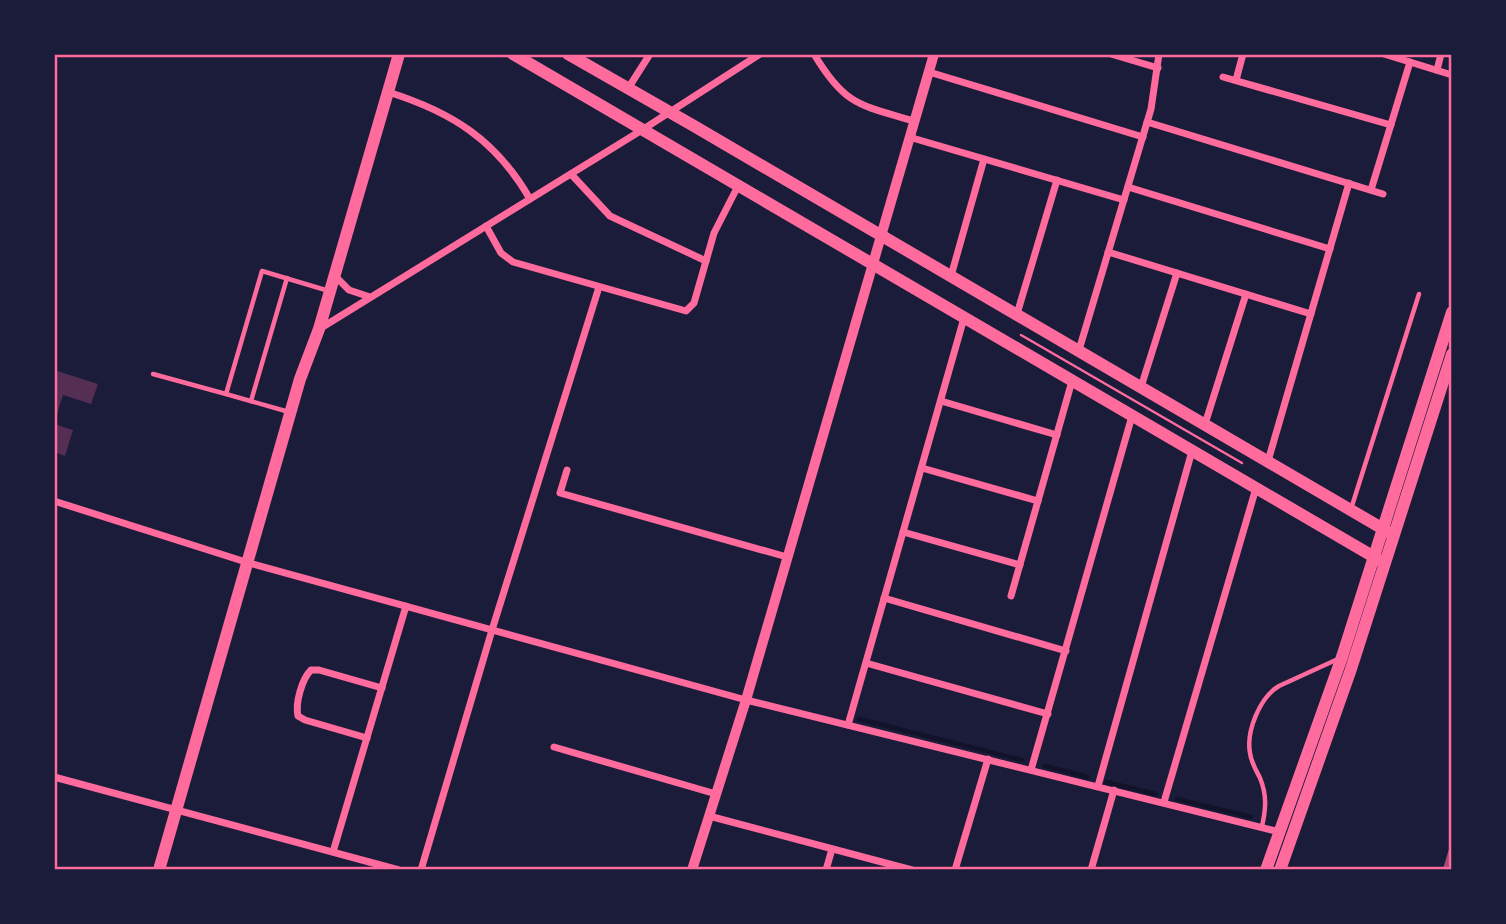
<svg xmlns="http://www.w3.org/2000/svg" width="1506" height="924" viewBox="0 0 1506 924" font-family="'Fira Sans',sans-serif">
<rect width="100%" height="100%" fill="#1b1b3a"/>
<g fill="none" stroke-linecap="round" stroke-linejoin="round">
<!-- stream -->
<g stroke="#12122b" stroke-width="4.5">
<polyline points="859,719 1022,760"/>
<polyline points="1045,766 1088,777"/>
<polyline points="1106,782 1156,794"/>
<polyline points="1177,799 1251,817"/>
</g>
</g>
<!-- building -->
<g fill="#542f53">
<polygon points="54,370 98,384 91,404 63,395 55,421"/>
<polygon points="54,424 73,430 65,456 54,452"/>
</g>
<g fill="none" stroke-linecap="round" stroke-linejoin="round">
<!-- path -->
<polyline stroke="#ff6b9d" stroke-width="2.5" points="1021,335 1242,463"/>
<!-- service -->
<g stroke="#ff6b9d" stroke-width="4.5">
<polyline points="153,374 226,394"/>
<polyline points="251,401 287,278"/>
<polyline points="289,412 226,394 262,271 329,291"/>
<polyline points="1351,509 1419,294"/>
<path d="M1262,826C1266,809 1267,795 1260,778C1256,770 1251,762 1250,753C1246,731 1260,697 1279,686L1338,659"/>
</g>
<!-- minor -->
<g stroke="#ff6b9d" stroke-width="7">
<path d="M814,54C845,106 860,105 914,121"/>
<polyline points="1111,54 1158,68"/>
<polyline points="1384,54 1452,75"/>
<polyline points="1437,70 1441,54"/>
<polyline points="929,72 1143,137"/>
<polyline points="1223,77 1391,125"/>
<polyline points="1236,80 1243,54"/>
<polyline points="629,87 650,54"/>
<path d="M388,92C452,112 496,140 530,199"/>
<polyline points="1147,122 1383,194"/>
<polyline points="909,137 1124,200"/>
<polyline points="571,174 610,216 706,261"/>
<polyline points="1128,187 1330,249"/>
<polyline points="1371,190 1410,62"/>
<polyline points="486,226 501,253 513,262 686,311 694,303 714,233 738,186"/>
<polyline points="1108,252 1311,314"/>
<polyline points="335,276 349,290 370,297"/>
<polyline points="951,276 984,159"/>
<polyline points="1017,314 1057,180"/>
<polyline points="321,328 642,130 760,54"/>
<polyline points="1079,350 1151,109 1159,54"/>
<polyline points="1141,387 1177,273"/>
<polyline points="941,401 1057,435"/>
<polyline points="1205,424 1246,294"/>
<polyline points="1268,461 1349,183"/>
<polyline points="922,468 1038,501"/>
<polyline points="567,470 560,493 787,557"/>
<polyline points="54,501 249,563 746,700 1280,832"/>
<polyline points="903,532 1020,565"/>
<polyline points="1011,596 1072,381"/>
<polyline points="884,598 1066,651"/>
<polyline points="866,663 1048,714"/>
<polyline points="848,725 964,318"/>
<path d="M367,738L305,720L298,716C295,703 302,679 311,670H319L382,688"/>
<polyline points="554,747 716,794"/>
<polyline points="1031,770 1132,416"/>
<polyline points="54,777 399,870"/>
<polyline points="1098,786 1192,451"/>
<polyline points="1164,802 1256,488"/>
<polyline points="709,816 912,870"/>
<polyline points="333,852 406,606"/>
<polyline points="421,870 492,630 599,287"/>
<polyline points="826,870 832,849"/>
<polyline points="955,870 988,759"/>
<polyline points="1091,870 1114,790"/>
</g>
<!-- tertiary -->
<polyline stroke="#ff6b9d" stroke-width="10" points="692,870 746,700 934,54"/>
<!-- secondary -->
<g stroke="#ff6b9d" stroke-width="12">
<polyline points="513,54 1381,561"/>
<polyline points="568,54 694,126 1390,533"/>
<polyline points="159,870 300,379 319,329 399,54"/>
</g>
<!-- primary -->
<g stroke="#ff6b9d" stroke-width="12">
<polyline points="1266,870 1342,657 1452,312"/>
<polyline points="1280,870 1351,669 1452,354"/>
</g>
<!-- rail -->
<polyline stroke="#a44b75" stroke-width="4.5" points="1445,870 1452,847"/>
</g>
<!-- border -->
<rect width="1506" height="924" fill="none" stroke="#1b1b3a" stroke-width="112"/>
<rect x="56" y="56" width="1394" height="812" fill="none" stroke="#ff6b9d" stroke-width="2.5"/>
</svg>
